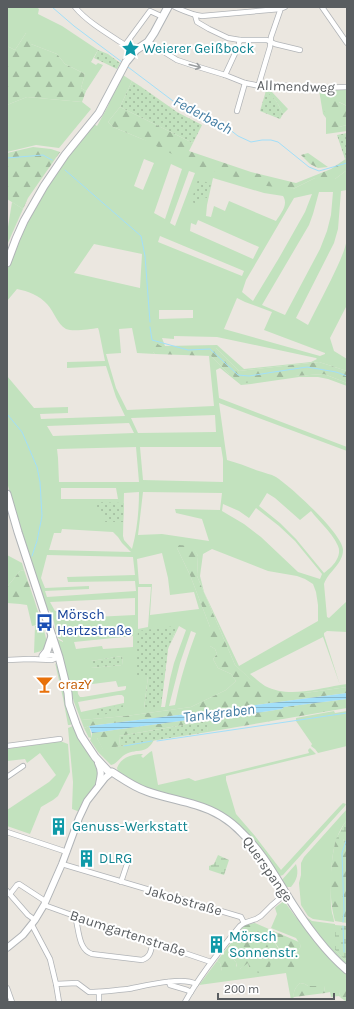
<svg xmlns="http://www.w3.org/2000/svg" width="354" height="1009" viewBox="0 0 354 1009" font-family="Karla,sans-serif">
<defs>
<pattern id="forest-firs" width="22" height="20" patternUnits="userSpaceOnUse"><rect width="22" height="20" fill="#c2e2be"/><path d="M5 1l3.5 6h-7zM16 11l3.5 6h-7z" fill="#a1ba9e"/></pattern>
<pattern id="wetland-marsh" width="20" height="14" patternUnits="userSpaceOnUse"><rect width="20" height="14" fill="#c2e2be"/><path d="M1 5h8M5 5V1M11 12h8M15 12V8" fill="none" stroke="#a1ba9e"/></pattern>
<pattern id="garden-dots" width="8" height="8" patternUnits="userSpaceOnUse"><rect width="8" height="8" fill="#c2e2be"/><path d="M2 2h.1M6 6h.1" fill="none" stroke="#a1ba9e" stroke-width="1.8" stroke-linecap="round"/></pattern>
<pattern id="water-rules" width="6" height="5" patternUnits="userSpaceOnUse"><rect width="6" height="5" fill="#a2dff9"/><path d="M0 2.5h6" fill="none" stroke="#87b8cd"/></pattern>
</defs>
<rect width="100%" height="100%" fill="#ebe7e0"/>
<!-- green -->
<g fill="#c2e2be" fill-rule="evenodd">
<polygon points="7,7 36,7 39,9 38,14 62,26 98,50 91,62 96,65 98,63 103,65 86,91 81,88 85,74 65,64 57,54 31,44 26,33 15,50 7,46"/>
<path d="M123,75L132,81L120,107L108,122L113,127L142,139L293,189L315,178L335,179L347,170V190L341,191L338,229L334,243L296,318L308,325C318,305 329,285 338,265C342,256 346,247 347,238V305L330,338L334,351L347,359V371L319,362L239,371L216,348L153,352L155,354L137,353L132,328L119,329L121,353L106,354L116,388L127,410L214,406L209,356H211L229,374L295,376L324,374L347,383V386L328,379L318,377H299L251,384L241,385L220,368L216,370L219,398L347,447V451L219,403L227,460C238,463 248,467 259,471C264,473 271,474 276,477C290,486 343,534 343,550C343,564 328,572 324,584L327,617L329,618L347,601V616L346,617L347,619V632L327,631L324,633V635L340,685L347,684V687L305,693H265L235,665L197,576L198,556L192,546L177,548L190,575L210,627V646L215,649L217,654L213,659L218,668L231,674L236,681L226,690L191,707L126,716L81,720L74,702L57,639L63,642V641L58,638L57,636L54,622L50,611L48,610L44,601L15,512L7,482V376L34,408L68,407V413L40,414L41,419L125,416L116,397L106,366L67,368V362L105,361L99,331L98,328C90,329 73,332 66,329C57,324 54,311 47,304C40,296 28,291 17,289L7,301V271L11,255L31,212L60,166L94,124L97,126L108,106L113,92ZM144,159L154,163L143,190L134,186ZM171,164L182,169L165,219L154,213ZM189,171L195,173L175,226L170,223ZM213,178L264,193L283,196C289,205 280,214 276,221L229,201L225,211L214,206L211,217L206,216L207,205ZM319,192H333L331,215L327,231L320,249L285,315L262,305L309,225L313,214ZM312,194L305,212L279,258L253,301L242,292L246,280L294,198ZM198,220L259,247L253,259L190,231L191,223L196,225ZM160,236L244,271L242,276L158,242ZM94,244L142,254L140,288L74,273ZM237,298L245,302L272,312L264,330L325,353V354L320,356L224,329ZM159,310H193V318L159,319ZM174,336L217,337L316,358L317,359L311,362L244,369L217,345L165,346L162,338L174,339ZM215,415L216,432L138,433L131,418ZM129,423L134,433L53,436L47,426ZM136,447L139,482H59L58,458L57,449ZM140,447H221L223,459V482L143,480ZM61,488H116L118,499H61ZM139,492C139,511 137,531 132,549L124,540L123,536L124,493ZM143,492L222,493L220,510L175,509L176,513L202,519L209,541L162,534L138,535ZM267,493L275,498L300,520L311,511C318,520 334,535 338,546C340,550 339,555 337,559C335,564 329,569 324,573L296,539L280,523L259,506ZM223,504L239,511L249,518L256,508L279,526L295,541L322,574L320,579L298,572L261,537L244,524L222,511ZM62,529L113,532L118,537L122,543L131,552L49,550L54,533H61ZM212,549L268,571L297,576L305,579L313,584L316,592L318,605V621L239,666L204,592L200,576L203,554ZM162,553L168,578L170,595L194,592L199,609L150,615L152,584H139L137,559ZM47,555L133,557L135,575L67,577L68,582L135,581L136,591L47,597L45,591L89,589V586L45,588L41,578ZM138,587H151L148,627L138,629ZM135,598V615L74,618V609L55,611L50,602ZM179,626L186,630L174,663L170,679L165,707H161L168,649ZM191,631L196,633C187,657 180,680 175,705L169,706L180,663ZM175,632L144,709L148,676H135ZM133,636V647L103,649L102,646L76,649L74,642ZM323,637L340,685C316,689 288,698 265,686C260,683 255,678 250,674ZM122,656L123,665L91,668V661ZM116,681L118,687L126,686V688L125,690L83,697H80L78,694L77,686ZM118,695H122L124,697V703L81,712L78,702Z"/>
<polygon points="347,89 347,106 339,102 339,127 347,125 347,131 326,134 326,118 323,114 319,90"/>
<polygon points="266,90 269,90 271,91 288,109 283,114 277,102 268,94 265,94"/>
<polygon points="27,97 82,102 91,109 59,148 36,145 7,152 7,105"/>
<polygon points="12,202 23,209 7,245 7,233"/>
<polygon points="7,555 22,563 24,570 20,571 7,587"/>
<polygon points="20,599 34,599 42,624 32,626 27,605 20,604"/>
<path d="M42,625C46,637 52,650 34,653L35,626Z"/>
<polygon points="55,663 59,669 74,723 70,725 68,725 63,698 56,667"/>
<polygon points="334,711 335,713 347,711 347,746 318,753 315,749 311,746 312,744 296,721 296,718"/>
<polygon points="75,725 97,766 100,772 97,781 86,799 80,812 72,809 73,782 68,728"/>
<path d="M89,726L92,738H97L103,749L154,740C146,755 138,748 126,754C120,757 117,764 111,765L98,752L90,740L91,739L90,737L89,738L84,728Z"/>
<polygon points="60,741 68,744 70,772 58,796 53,800 41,807 30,834 7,826 7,810 49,782 56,775 40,753 27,763 25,759 7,761 7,749"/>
<path d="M310,748L316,754L226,776V780L236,814L255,836L281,870L339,807L343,803L346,804L345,806L283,875L280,876C259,846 239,816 203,804C185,797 166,795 148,788C137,784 128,778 118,772L117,768C121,757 131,755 141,754H143L141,756L143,758L150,752L152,751L158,785L189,778L195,781L309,753L308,750Z"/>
<path d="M347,809V820C333,837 332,858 331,879C331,890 330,902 332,913C333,916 334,919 334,922L313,919L308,916L301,905L299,883L301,875V863L304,857Z"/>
<path d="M296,864C299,873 297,880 291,887H285L281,881Z"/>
<path d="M284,901L295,916L347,972V979L346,978L339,992L341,998L339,996L331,997L330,992L325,993L324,986H308L305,984L300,983C295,988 293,991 294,997L291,1000L286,973L199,985L217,961L220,963L222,971L230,965V960L233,959L236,962V966L240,969L248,962L249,968L266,942L271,938C277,946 281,950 281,960L297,963V953L301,946L296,938L271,928L277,914L275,908L277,906Z"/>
<polygon points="304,916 305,916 312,921 335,924 335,950 347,962 347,967 318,935"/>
</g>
<!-- forest -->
<g fill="url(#forest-firs)">
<polygon points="26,33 30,34 31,44 57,54 65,64 85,74 81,88 86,91 82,102 27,97 7,105 7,46 15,50"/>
<polygon points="330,98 347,106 347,125 339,127 329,130 329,116 324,111 326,104"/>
<polygon points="120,107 193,143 189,151 251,172 296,183 331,169 347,158 347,170 335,179 323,182 315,178 293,189 267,186 196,166 142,139 113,127 108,122"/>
<polygon points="33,147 51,149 60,152 28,198 23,209 7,199 7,153"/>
<polygon points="308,153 328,167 318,168 310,164 301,155"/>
<polygon points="156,343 164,348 210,347 216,348 239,371 319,362 347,371 347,383 324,374 295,376 244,383 229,374 211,356 155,354 153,352 152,344"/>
<polygon points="179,545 193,546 198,556 197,576 235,665 265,692 305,693 347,687 347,693 203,712 89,726 84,728 81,720 126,716 191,707 226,690 236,681 231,674 218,668 213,659 217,654 215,649 210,646 205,637 210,627 190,575 177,548"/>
<polygon points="24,570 34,599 20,599 20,604 7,603 7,587 20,571"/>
<polygon points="347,699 347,708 208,732 206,721 119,736 120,746 103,750 97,738 92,738 92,733 254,711 256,713 282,709 284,707"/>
<path d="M336,839H343L347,849V923L335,921C328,898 330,862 336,839Z"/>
<path d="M255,923L299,942L301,946L297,953V963L292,970L285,971L279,970L277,965C285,954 279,947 271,938L266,942C272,956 273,956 269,971L260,973L250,971L248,963L240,969H237L236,962L233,959L230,960V965L228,971L225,973L222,971L220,963L217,961L244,926L249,924Z"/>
<polygon points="346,978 347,979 347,1002 341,998 339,992 340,982"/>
<path d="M300,983L305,984L308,986H324L325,993L294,997C293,991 295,988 300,983Z"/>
</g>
<!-- wetland -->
<g fill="url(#wetland-marsh)">
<polygon points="347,820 347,849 343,839 336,839 344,824"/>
<polygon points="218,855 229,860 224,875 209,870 209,866 214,864"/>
<polygon points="335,925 347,926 347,962 335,950"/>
</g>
<!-- garden -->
<g fill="url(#garden-dots)">
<polygon points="98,50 108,54 120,63 117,69 94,58"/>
<polygon points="132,81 140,86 177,112 202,125 193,143 120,107"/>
<polygon points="268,93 277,102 283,114 280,119 260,111 265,94"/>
<polygon points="347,133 347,158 345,159 337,135"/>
<polygon points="198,179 211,184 207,198 200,196 198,204 191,202"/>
<polygon points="95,502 124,503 123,522 104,522 104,513 95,513"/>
<polygon points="175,626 175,632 168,649 161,706 144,710 148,676 135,676 138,631"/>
<polygon points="122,656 123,665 91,668 91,661"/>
<polygon points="125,705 122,711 96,716 95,710"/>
<polygon points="207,721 208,732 120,746 119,736"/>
</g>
<!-- water -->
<polygon fill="url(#water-rules)" points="347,693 347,699 284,707 282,709 256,713 254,711 92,733 89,726 203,712"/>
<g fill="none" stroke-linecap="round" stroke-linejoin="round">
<!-- stream -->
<g stroke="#a2dff9" stroke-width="1">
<polyline points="52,7 74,26 122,62"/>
<polyline points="128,67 177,104 220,122 238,136 251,142 262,140 271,140 278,142 309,167 319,171 347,163"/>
<polyline points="7,158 43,155 52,160"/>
<polyline points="65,170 141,236 145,256 150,322"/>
<polyline points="150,327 152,340 188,350 210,349 238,375 249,376 274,372 307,367 336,372 347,376"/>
<polyline points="7,414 22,432 37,467 40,482 42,516 37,541 32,556"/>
<polyline points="157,741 347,713"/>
<polyline points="124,746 152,741"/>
<polyline points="343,922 344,912 342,853 347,838"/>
<polyline points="343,926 344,952"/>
</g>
<defs>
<g id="minor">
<path d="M75,7C87,22 110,35 125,45L150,11L163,17"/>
<path d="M175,7C184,11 192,15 202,16L280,9L285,7"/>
<polyline points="322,7 347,43"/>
<polyline points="195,15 197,22 209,29 228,38 240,40 267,40 275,44 300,50"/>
<polyline points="148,42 177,60 192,65 225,75 245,83 271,88 275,85 318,88 347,87"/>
<polyline points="225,75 238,47 240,40"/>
<polyline points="258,87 270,47 271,37 280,11 280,9"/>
<polyline points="237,111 245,83"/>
<polyline points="43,656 51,655 59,657"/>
<polyline points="7,660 29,659 52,660 59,657"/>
<polyline points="7,746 60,739"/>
<polyline points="7,777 23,766"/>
<polyline points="7,832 67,852"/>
<polyline points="62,864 241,917 244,923"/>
<polyline points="121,882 129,858"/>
<polyline points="7,891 28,915 35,920"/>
<polyline points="10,894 17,885 19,884 45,901"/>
<polyline points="44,905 69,914 211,962"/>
<path d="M77,917L76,920C79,932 79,950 92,954L142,960C151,957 151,950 153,941"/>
<polyline points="32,925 50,959 56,984 59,1002"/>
<polyline points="169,982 170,985 187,990 191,992"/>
<path d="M56,984L77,983L89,992H93C105,992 116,990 128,989C144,986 182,976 196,984"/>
<polyline points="7,988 12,1002"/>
<polyline points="99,1002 99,992"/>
<path d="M185,1002C200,975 220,950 240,926L244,923L256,919L261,916L271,906L286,893"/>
</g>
<g id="tertiary">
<path d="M98,763C102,771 101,775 99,784"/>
<polyline points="7,948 23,935 35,920 44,905 62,864 79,818 87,801 105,778 112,772"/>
</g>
<g id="secondary">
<polyline points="7,263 16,239 24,221 44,186 65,155 99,113 126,62 136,50 148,42 154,33 168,7"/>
<path d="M7,494L18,532L59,657L68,693L69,704L76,724L81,736L95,757L109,772H112C123,779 134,787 146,791C162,797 180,800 196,805C213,810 230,820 242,833C260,850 272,871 285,892C301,918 323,950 347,970"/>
<polyline points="43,656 47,651 52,636"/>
</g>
</defs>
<!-- minor casing -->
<use href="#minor" stroke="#b1b4b7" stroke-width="6"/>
<!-- tertiary casing -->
<use href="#tertiary" stroke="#b1b4b7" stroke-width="8"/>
<!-- secondary casing -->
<use href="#secondary" stroke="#b0b4b7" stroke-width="9"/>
<!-- minor -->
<use href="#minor" stroke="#fff" stroke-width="4.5"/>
<!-- tertiary -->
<use href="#tertiary" stroke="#fff" stroke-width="6"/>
<!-- secondary -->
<use href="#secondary" stroke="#fff" stroke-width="7"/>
</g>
<!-- one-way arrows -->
<defs><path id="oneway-shaft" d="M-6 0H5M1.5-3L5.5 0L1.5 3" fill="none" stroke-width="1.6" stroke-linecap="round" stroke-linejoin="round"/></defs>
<use stroke="#9b9ea0" href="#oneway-shaft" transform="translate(195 66) rotate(15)"/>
<!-- icons -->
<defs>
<symbol id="sight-bare" viewBox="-9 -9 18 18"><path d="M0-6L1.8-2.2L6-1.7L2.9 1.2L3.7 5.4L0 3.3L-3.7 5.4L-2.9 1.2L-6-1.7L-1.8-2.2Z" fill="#0f9aa8" stroke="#fff" stroke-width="2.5" paint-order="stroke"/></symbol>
<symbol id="bus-bare" viewBox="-9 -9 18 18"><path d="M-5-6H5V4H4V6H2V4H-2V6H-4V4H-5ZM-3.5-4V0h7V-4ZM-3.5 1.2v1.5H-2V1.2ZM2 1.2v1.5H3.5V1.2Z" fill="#1a4fb4" stroke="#fff" stroke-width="2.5" paint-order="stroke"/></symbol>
<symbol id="bar-bare" viewBox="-9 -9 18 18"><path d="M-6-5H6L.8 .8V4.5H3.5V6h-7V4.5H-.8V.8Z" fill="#e8710a" stroke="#fff" stroke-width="2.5" paint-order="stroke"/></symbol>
<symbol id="building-bare" viewBox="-9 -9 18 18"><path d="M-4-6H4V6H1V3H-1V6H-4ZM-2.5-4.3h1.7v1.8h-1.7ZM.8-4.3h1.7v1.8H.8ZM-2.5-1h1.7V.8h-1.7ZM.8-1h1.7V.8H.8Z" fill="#0f9aa8" stroke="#fff" stroke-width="2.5" paint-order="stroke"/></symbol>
</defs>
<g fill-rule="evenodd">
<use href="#sight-bare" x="118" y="36" width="25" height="25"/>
<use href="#bus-bare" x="32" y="610" width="25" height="25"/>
<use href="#bar-bare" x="32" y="672" width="25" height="25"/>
<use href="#building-bare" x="46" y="814" width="25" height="25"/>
<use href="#building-bare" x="74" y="846" width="25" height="25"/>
<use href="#building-bare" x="204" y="932" width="25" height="25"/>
</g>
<g text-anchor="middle" stroke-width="4" stroke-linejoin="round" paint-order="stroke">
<!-- culture labels -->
<g font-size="14" fill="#0d838f" stroke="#fff" text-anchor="start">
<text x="143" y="53">Weierer Geißbock</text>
<text x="72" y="831">Genuss-Werkstatt</text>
<text x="99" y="863">DLRG</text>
<text x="229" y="941">Mörsch<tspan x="229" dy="16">Sonnenstr.</tspan></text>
</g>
<!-- street labels -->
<g font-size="14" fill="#595d60" stroke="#fff">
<text transform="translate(296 86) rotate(2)" y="5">Allmendweg</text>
<text transform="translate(268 869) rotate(55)" y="5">Querspange</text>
<text transform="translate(184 900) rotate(16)" y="5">Jakobstraße</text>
<text transform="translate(128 933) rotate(18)" y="5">Baumgartenstraße</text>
</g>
<!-- transit labels -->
<g font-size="14" fill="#164399" stroke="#fff" text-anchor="start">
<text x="57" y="619">Mörsch<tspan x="57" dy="16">Hertzstraße</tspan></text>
</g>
<!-- food labels -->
<g font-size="14" fill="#c56008" stroke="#fff" text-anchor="start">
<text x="58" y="689">crazY</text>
</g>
<!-- water labels -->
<g font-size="15" font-style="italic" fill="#407ba1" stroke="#fff">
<text transform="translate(203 115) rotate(28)" y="5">Federbach</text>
<text transform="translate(219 713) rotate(-7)" y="5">Tankgraben</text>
</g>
</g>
<!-- border -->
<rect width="354" height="1009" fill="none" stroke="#595d60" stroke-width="16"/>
<!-- scale -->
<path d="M218 993v6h116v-6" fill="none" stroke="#595d60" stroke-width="2"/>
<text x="224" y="993" font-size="12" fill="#595d60" stroke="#ffffff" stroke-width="3" paint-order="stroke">200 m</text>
</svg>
